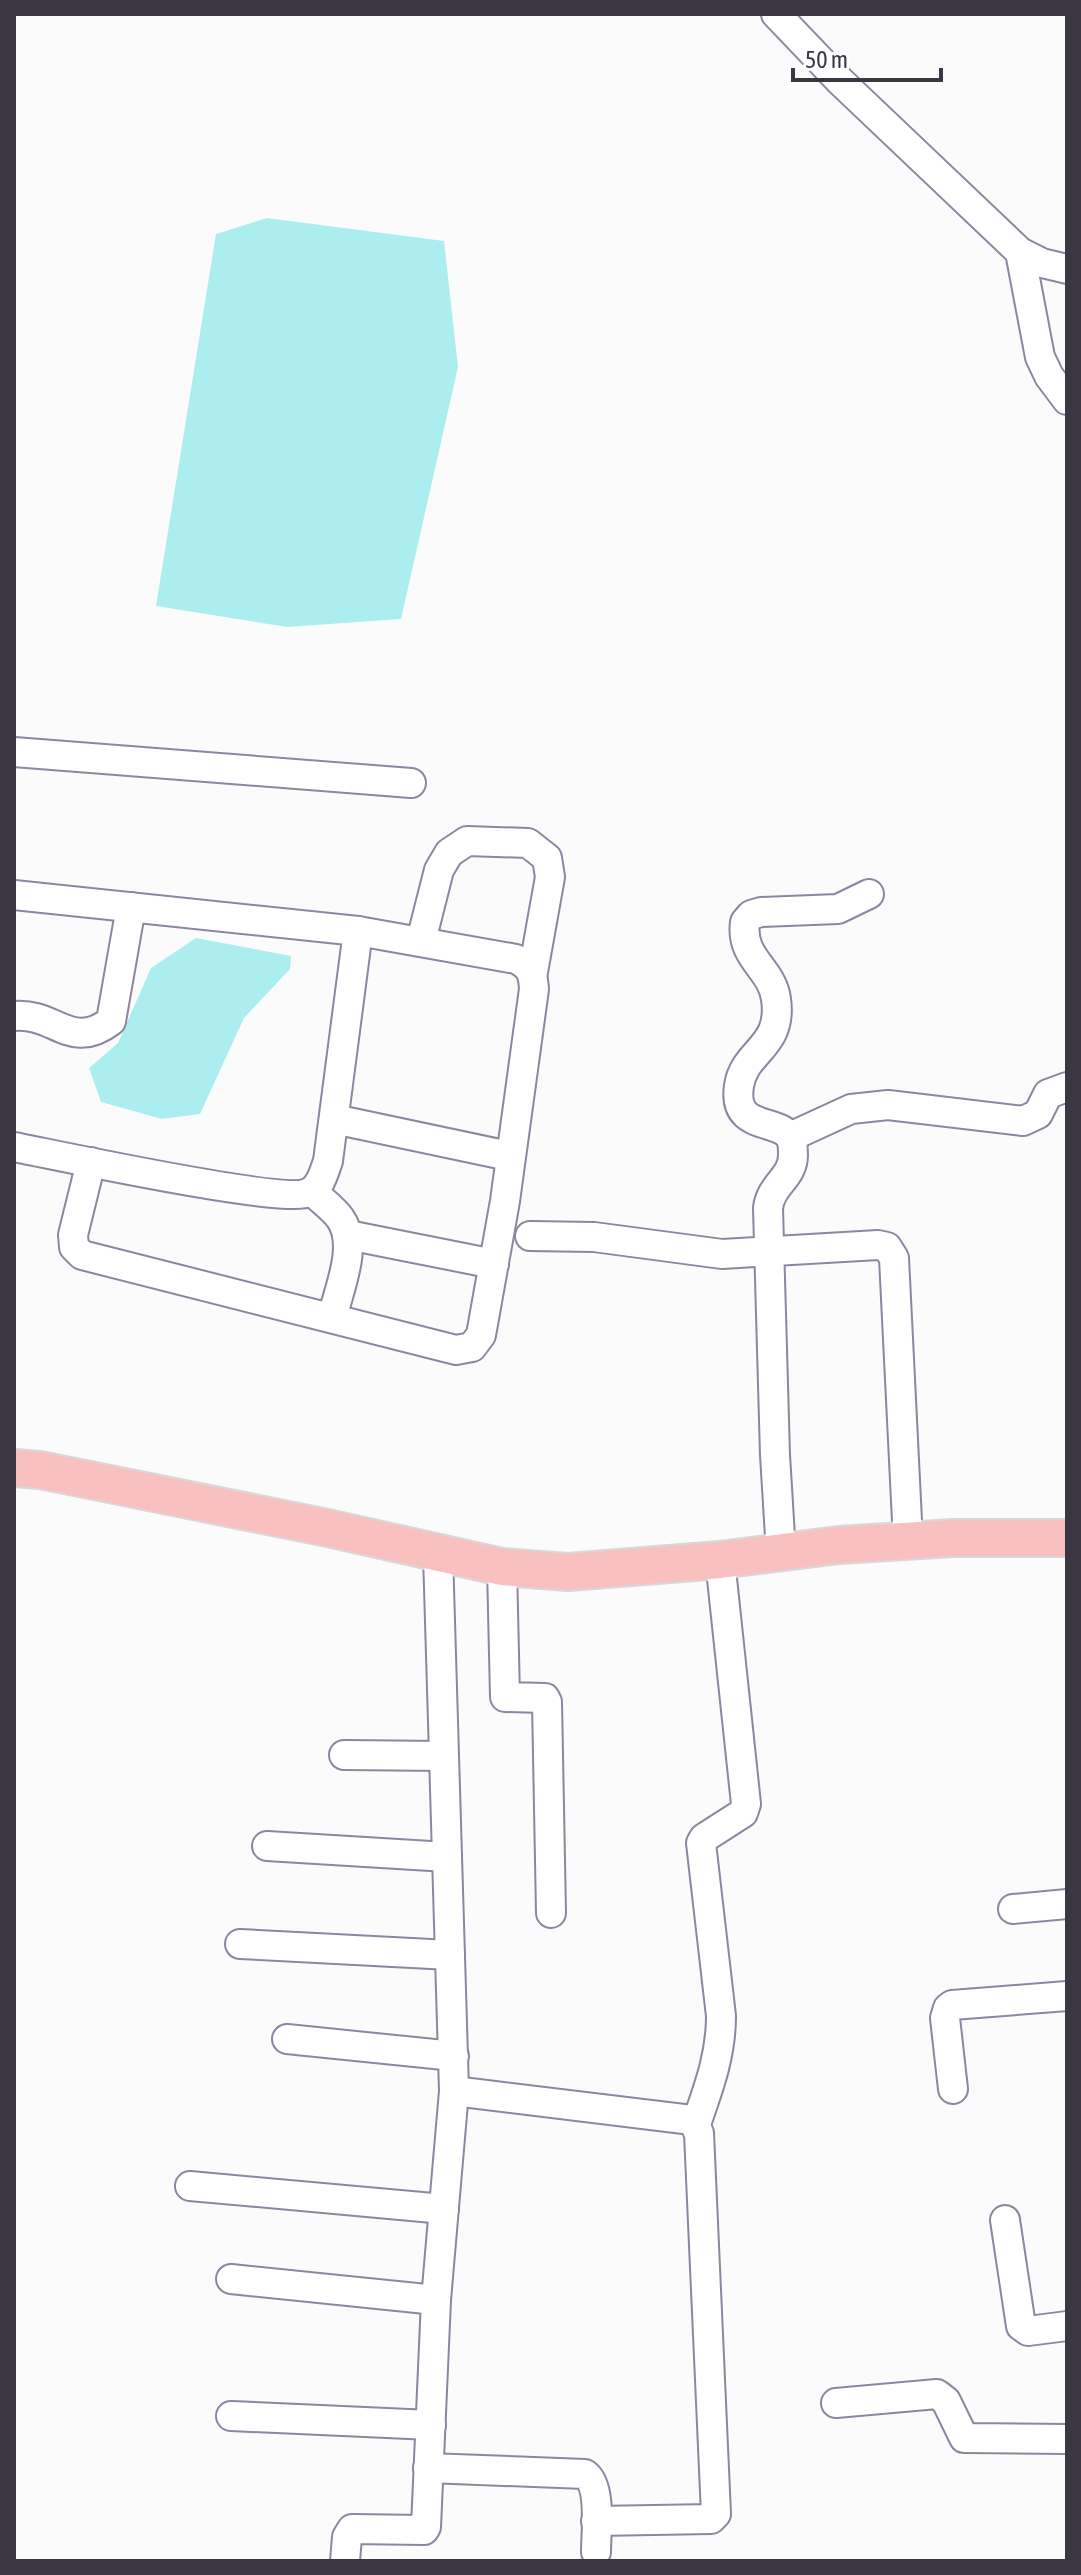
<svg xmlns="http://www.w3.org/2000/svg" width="1081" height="2575" viewBox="0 0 1081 2575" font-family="'Asap Condensed',sans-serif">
<rect width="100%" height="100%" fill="#fbfbfb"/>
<!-- water -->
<g fill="#aceeef">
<polygon points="267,218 444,241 458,367 401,619 287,627 156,606 216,234"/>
<polygon points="196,938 291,956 290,969 244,1018 200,1114 162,1119 101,1102 89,1068 118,1043 151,968"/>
</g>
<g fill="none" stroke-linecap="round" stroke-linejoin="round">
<defs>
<g id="minor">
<polyline points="776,14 840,81 1020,252 1042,263 1067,269"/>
<polyline points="1020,252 1040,357 1049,376 1067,400"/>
<polyline points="14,752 411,783"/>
<path d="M14,895L358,931L516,959C531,967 533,973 534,989L505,1201L481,1335L472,1347L456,1350L82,1255L74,1247L73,1235L91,1162"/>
<polyline points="421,941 439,870 449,853 467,841 528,843 547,858 550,877 533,972"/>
<path d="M14,1016C55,1012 71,1052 111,1021L131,907"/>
<polyline points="334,1119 509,1156"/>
<polyline points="790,1137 851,1109 888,1105 1023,1121 1038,1114 1048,1094 1067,1087"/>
<path d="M14,1147C56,1155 286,1205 310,1192C321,1186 324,1172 328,1161L358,931"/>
<path d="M312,1191C321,1200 333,1208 340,1218C359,1244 339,1289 332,1318"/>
<polyline points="348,1235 494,1264"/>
<polyline points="530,1236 594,1237 722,1254 878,1245 887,1247 894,1258 908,1541"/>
<path d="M781,1553L775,1455L768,1208C771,1184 793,1178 793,1155C793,1150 793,1141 790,1137C778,1118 732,1131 739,1086C744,1050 783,1048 776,999C772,968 740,959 745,922L751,915L761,912L838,909L869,894"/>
<polyline points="438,1554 454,2091 692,2120 699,2133 716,2514 711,2519 596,2521"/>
<polyline points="502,1567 505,1697 545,1698 547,1702 551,1913"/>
<polyline points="344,1755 444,1756"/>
<polyline points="267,1846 447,1857"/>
<polyline points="1013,1909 1067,1904"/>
<polyline points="240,1944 450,1955"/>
<polyline points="287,2039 454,2056"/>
<polyline points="953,2089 945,2018 948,2008 952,2005 1067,1996"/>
<path d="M696,2124C709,2087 721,2055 721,2016L701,1843L704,1838L743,1813L746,1804L720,1560"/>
<polyline points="190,2186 444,2209"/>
<polyline points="1005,2220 1021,2326 1028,2331 1067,2326"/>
<polyline points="231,2279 436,2300"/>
<polyline points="836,2403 937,2394 946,2401 964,2438 1067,2439"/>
<polyline points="231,2416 431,2425"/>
<path d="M428,2468L585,2474C602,2486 596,2532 596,2552"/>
<polyline points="345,2561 347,2537 352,2529 424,2530 426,2527 436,2300 454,2091"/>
</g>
<polyline id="major" points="14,1468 40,1470 323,1527 502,1567 568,1572 720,1560 839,1545 953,1538 1067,1538"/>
</defs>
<!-- minor casing -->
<use href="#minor" stroke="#8e85a0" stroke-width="32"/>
<!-- major casing -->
<use href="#major" stroke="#d8d7d9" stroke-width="40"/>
<!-- minor -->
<use href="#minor" stroke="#fff" stroke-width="28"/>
<!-- major -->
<use href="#major" stroke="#f8c1bf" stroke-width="36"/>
</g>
<!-- border -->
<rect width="1081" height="2575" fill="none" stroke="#3a3642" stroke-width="32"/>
<!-- scale -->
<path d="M793 68v12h148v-12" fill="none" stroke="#3a3642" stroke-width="4"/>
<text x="805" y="68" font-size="24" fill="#3a3642" stroke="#ffffff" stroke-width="6" paint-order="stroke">50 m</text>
</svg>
